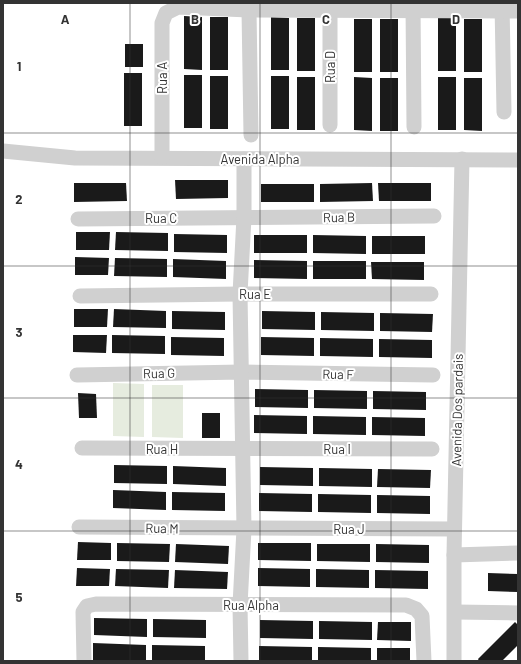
<svg xmlns="http://www.w3.org/2000/svg" width="521" height="664" viewBox="0 0 521 664" font-family="Barlow,sans-serif">
<rect width="100%" height="100%" fill="#fff"/>
<!-- green -->
<g fill="#e6ecdf">
<polygon points="113,383 144,384 144,437 113,436"/>
<polygon points="152,385 183,385 183,438 152,437"/>
</g>
<!-- building -->
<g fill="#1a1a1a">
<polygon points="184,16 202,17 202,70 184,69"/>
<rect x="210" y="17" width="18" height="53"/>
<polygon points="271,17 289,18 289,70 271,70"/>
<rect x="297" y="18" width="18" height="53"/>
<rect x="438" y="18" width="18" height="53"/>
<rect x="354" y="19" width="18" height="53"/>
<rect x="380" y="19" width="18" height="53"/>
<rect x="464" y="19" width="18" height="53"/>
<rect x="125" y="44" width="18" height="23"/>
<rect x="124" y="73" width="18" height="53"/>
<rect x="184" y="75" width="18" height="53"/>
<rect x="210" y="76" width="18" height="53"/>
<rect x="271" y="76" width="18" height="53"/>
<rect x="297" y="77" width="18" height="53"/>
<polygon points="354,77 372,78 372,131 354,130"/>
<rect x="438" y="77" width="18" height="53"/>
<rect x="380" y="78" width="18" height="53"/>
<polygon points="464,78 482,78 482,131 464,130"/>
<polygon points="175,180 228,180 228,198 176,199"/>
<polygon points="74,183 126,183 127,201 74,202"/>
<polygon points="372,183 373,201 320,202 320,184"/>
<polygon points="378,183 431,183 431,201 379,201"/>
<rect x="261" y="184" width="53" height="18"/>
<polygon points="76,232 110,232 109,250 76,250"/>
<polygon points="116,232 168,233 168,251 115,250"/>
<polygon points="174,234 227,235 227,253 174,252"/>
<rect x="254" y="235" width="53" height="18"/>
<polygon points="313,235 366,236 366,254 313,253"/>
<rect x="372" y="236" width="53" height="18"/>
<polygon points="75,257 109,258 108,275 75,275"/>
<polygon points="115,258 167,259 167,277 114,276"/>
<polygon points="173,259 226,261 226,279 173,277"/>
<polygon points="254,260 307,261 307,279 254,278"/>
<rect x="313" y="261" width="53" height="18"/>
<polygon points="371,262 424,262 424,280 372,279"/>
<polygon points="74,309 108,309 107,327 74,327"/>
<polygon points="114,309 166,311 166,328 113,327"/>
<polygon points="172,311 225,312 225,330 172,329"/>
<polygon points="262,311 315,312 315,330 262,329"/>
<polygon points="321,312 374,313 374,331 321,330"/>
<polygon points="380,313 433,314 432,332 380,331"/>
<polygon points="73,335 107,335 106,353 73,352"/>
<polygon points="112,335 165,336 165,354 112,353"/>
<polygon points="171,337 224,338 224,356 171,355"/>
<polygon points="261,337 314,338 314,356 261,355"/>
<polygon points="320,338 373,339 373,357 320,356"/>
<polygon points="379,339 432,340 432,358 379,357"/>
<polygon points="255,389 308,390 308,408 255,407"/>
<polygon points="314,390 367,391 367,409 314,408"/>
<polygon points="373,391 426,392 426,410 373,409"/>
<polygon points="78,393 96,394 97,418 79,418"/>
<rect x="202" y="413" width="18" height="25"/>
<polygon points="254,415 307,416 307,434 254,433"/>
<polygon points="313,416 366,417 366,435 313,434"/>
<polygon points="372,417 425,418 425,436 372,435"/>
<polygon points="114,465 167,466 167,484 114,483"/>
<polygon points="173,466 226,468 226,486 173,484"/>
<polygon points="260,467 313,468 313,486 260,485"/>
<polygon points="319,468 372,469 372,487 319,486"/>
<polygon points="378,469 431,470 430,488 377,487"/>
<polygon points="113,490 166,492 166,510 113,508"/>
<polygon points="172,492 225,493 225,511 172,510"/>
<polygon points="259,493 312,494 312,512 259,511"/>
<polygon points="318,494 371,495 371,513 318,512"/>
<polygon points="377,495 430,496 430,514 377,513"/>
<polygon points="78,542 111,543 111,560 77,560"/>
<polygon points="117,543 170,544 169,562 117,561"/>
<polygon points="258,543 311,543 311,561 258,560"/>
<polygon points="176,544 229,546 228,564 175,562"/>
<polygon points="317,544 370,544 370,562 317,561"/>
<polygon points="376,544 429,545 429,563 376,562"/>
<polygon points="77,568 110,569 109,586 76,586"/>
<polygon points="258,568 310,569 310,587 258,586"/>
<polygon points="116,569 169,570 168,588 115,586"/>
<polygon points="316,569 369,570 369,588 316,587"/>
<polygon points="175,570 228,572 227,589 174,588"/>
<polygon points="375,570 428,571 428,589 375,588"/>
<polygon points="488,573 518,574 518,592 488,591"/>
<polygon points="94,618 147,619 147,637 94,635"/>
<polygon points="153,619 206,620 206,638 153,637"/>
<polygon points="260,620 313,621 313,639 260,638"/>
<polygon points="319,621 372,622 372,640 319,639"/>
<polygon points="378,622 411,622 411,641 377,640"/>
<polygon points="515,622 518,625 518,645 502,661 479,661 478,659"/>
<polygon points="93,643 146,645 146,661 93,661"/>
<polygon points="152,645 205,646 205,661 152,661"/>
<polygon points="259,646 312,647 312,661 259,661"/>
<polygon points="318,647 371,648 371,661 318,661"/>
<rect x="377" y="648" width="33" height="13"/>
</g>
<g fill="none" stroke-linecap="round" stroke-linejoin="round">
<!-- minor -->
<g stroke="#d0d0d0" stroke-width="15">
<polyline points="413,3 414,127"/>
<polyline points="502,3 504,112"/>
<polyline points="249,10 251,135"/>
<polyline points="330,125 330,10"/>
<polyline points="3,151 75,158 518,160"/>
<polyline points="162,157 162,23 166,13 178,7 249,10 518,11"/>
<polyline points="78,219 434,216"/>
<polyline points="80,296 240,294 431,294"/>
<polyline points="77,375 242,372 433,375"/>
<polyline points="82,448 432,449"/>
<polyline points="79,527 454,529"/>
<polyline points="454,555 518,553"/>
<polyline points="455,612 518,613"/>
<polyline points="84,661 83,612 87,606 96,604 406,605 416,609 422,616 424,661"/>
<polyline points="241,661 240,605 244,529 240,294 244,217 244,159"/>
<polyline points="454,661 454,555 462,159"/>
</g>
</g>
<!-- grid -->
<path fill="none" stroke="#333" stroke-width="1" stroke-opacity="0.55" d="M130,3V661M260,3V661M391,3V661M3,133H518M3,266H518M3,398H518M3,531H518"/>
<g text-anchor="middle" stroke-width="4" stroke-linejoin="round" paint-order="stroke">
<!-- street labels -->
<g font-size="13" fill="#333" stroke="#fff">
<text transform="translate(330 67) rotate(-90)" y="5">Rua D</text>
<text transform="translate(162 78) rotate(-90)" y="5">Rua A</text>
<text x="260" y="164">Avenida Alpha</text>
<text transform="translate(339 217) rotate(-1)" y="5">Rua B</text>
<text x="161" y="223">Rua C</text>
<text x="255" y="299">Rua E</text>
<text transform="translate(159 373) rotate(-1)" y="5">Rua G</text>
<text transform="translate(338 374) rotate(1)" y="5">Rua F</text>
<text transform="translate(457 410) rotate(-89)" y="5">Avenida Dos pardais</text>
<text x="162" y="454">Rua H</text>
<text x="337" y="454">Rua I</text>
<text transform="translate(162 528) rotate(1)" y="5">Rua M</text>
<text x="349" y="534">Rua J</text>
<text x="251" y="610">Rua Alpha</text>
</g>
</g>
<g font-size="13" text-anchor="middle" font-weight="bold" fill="#333" stroke="#fff" stroke-width="4" stroke-linejoin="round" paint-order="stroke">
<text x="65" y="24">A</text>
<text x="195" y="24">B</text>
<text x="326" y="24">C</text>
<text x="456" y="24">D</text>
<text x="19" y="71">1</text>
<text x="19" y="204">2</text>
<text x="19" y="337">3</text>
<text x="19" y="469">4</text>
<text x="19" y="602">5</text>
</g>
<!-- border -->
<rect width="521" height="664" fill="none" stroke="#333333" stroke-width="8"/>
</svg>
